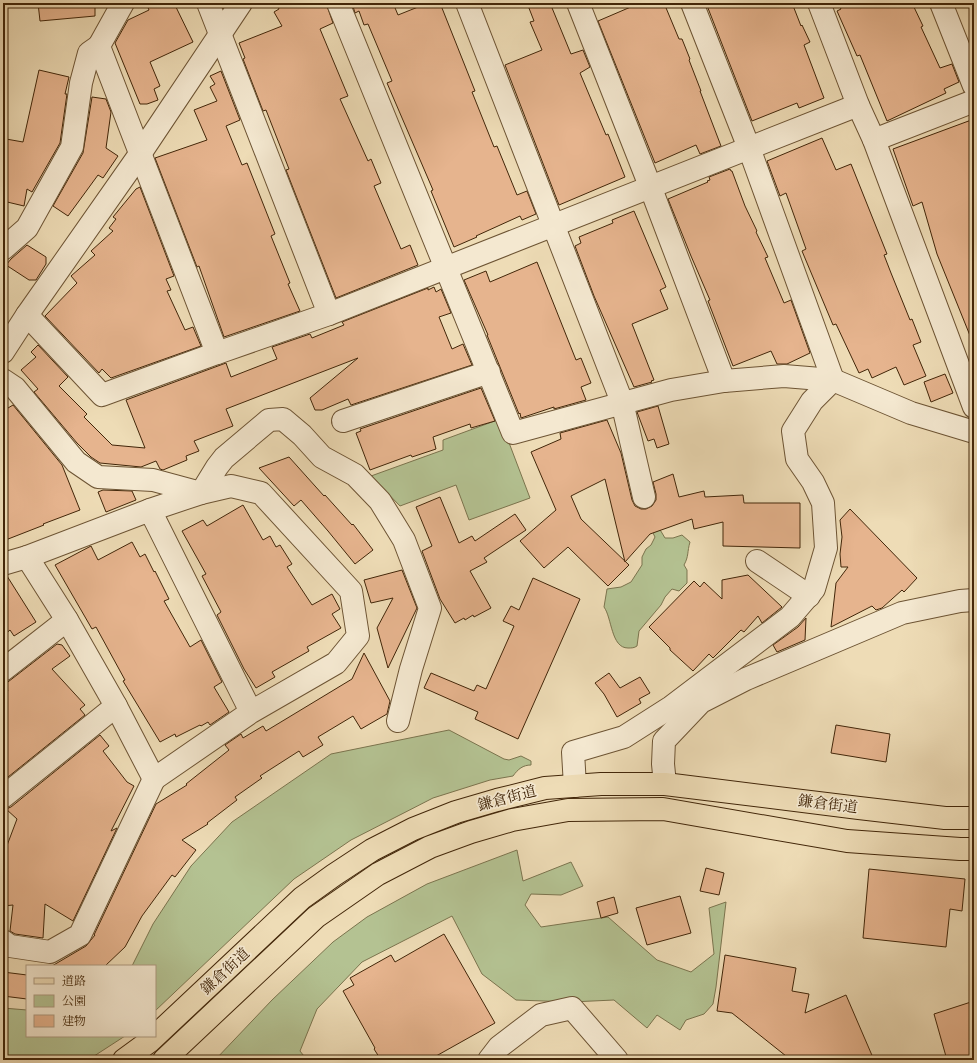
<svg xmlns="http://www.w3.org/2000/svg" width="977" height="1063" viewBox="0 0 977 1063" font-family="Vollkorn,'Noto Serif JP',serif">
<rect width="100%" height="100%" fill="#eedcb6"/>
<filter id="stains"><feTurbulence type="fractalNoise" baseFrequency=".005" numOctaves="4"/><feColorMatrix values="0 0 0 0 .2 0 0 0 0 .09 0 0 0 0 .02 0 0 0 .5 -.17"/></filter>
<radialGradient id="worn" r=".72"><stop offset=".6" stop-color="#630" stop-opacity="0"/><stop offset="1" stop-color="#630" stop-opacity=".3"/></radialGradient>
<!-- green -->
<g fill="#b4c292" stroke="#7b744e">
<polygon points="500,419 530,498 469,520 456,485 400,506 371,476 443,450 443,440"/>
<path d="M659,528L665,538H673L682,535L690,542C687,552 689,556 684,565L687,570V583L679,591L672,589L665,597L661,605L639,631L637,646C634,648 632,648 628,648C611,648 612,618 604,607L607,589L621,587L631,582L642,565V557L646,549L651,545L655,537L651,529Z"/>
<path d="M449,730L504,759L509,760L521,756L531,761V765C523,765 518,769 513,776L490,780L433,798L351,840L294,879L155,1011V966H132L153,924L191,866L232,822L331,754Z"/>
<polygon points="517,850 523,881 571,862 583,886 561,895 531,894 525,905 541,927 608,917 657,960 691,972 714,954 709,908 726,902 716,987 713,1004 704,1014 686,1020 680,1030 657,1015 647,1028 614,1000 571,1002 516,1000 482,974 452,916 362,962 317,1009 300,1051 307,1060 215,1060 272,1000 333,942 367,917 427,884"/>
<polygon points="3,1008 27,1010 27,1036 125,1036 88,1060 3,1060"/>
</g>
<!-- building -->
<g fill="#e6b48e" stroke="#422609">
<polygon points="38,3 95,3 95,16 40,21"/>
<polygon points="146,3 174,3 193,42 150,62 160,86 154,89 158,100 147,104 140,104 115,43 128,20 149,10"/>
<polygon points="276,3 326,3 333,23 320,29 348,96 340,99 368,161 371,159 381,183 374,186 401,249 410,245 418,265 336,298 286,170 289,169 266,110 263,111 243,59 245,58 239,43 282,26 274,12 279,9"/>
<polygon points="352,3 393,3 398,15 428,3 440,3 475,91 472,92 494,147 497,146 517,195 527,191 536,214 522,220 520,216 476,236 477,237 454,247 431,191 433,190 387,83 392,81 368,24 364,25 359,11 355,13"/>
<polygon points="527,3 550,3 571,54 583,50 590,67 580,73 606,135 608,134 625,177 559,205 505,65 542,50 530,22 534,21"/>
<polygon points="640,3 664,3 679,39 682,39 690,59 689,60 701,91 700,91 721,146 700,154 696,145 655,163 598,21"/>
<polygon points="706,3 792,3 801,26 802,25 810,42 804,45 824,98 799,108 797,103 752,121"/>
<polygon points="838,3 912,3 923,26 921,27 940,68 952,64 959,82 944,89 946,93 887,121 860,55 857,56 837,11 841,9"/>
<polygon points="39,70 69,77 65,94 67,94 60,143 32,192 27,189 24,206 3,201 3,178 6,162 3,162 3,150 6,139 23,142"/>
<polygon points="221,71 240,120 226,126 242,165 247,163 275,234 271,236 290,283 288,284 300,311 224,337 199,266 197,267 155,158 207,140 194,110 217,101 210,87 215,84 210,76"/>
<polygon points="92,97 106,99 111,112 106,148 118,156 103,178 98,175 68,216 53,206 83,153"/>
<polygon points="974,119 974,343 973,343 937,254 922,202 913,206 893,149"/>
<polygon points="822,138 836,170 851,164 887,254 884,255 891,273 910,320 912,319 921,342 913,345 926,376 904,385 896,367 872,378 868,369 859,373 836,324 833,325 802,251 806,249 786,193 780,196 767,161"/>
<polygon points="730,169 731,171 732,171 745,206 757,231 756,232 768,257 765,258 784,303 791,300 810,353 787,364 777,364 771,351 733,366 708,301 710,300 691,256 668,199 708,182 707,181 710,180 709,177"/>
<polygon points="140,187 174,276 166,279 171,290 167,291 185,330 193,327 201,346 111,378 102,369 99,373 45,316 77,283 71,276 95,255 91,251 113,231 109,228 116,219 113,217 136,189"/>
<polygon points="634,211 666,287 660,290 668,309 632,324 654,380 651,381 652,382 634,387 594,296 575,246 581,243 579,237 613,223 612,220"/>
<polygon points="27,245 46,257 46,264 36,280 29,280 6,265 11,259"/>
<polygon points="537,262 576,360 581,358 591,383 581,387 586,400 554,409 554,407 521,418 520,413 519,414 487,335 488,335 464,280 486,271 490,282"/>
<polygon points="434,287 436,292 441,289 451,313 439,317 452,349 463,344 472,365 351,405 348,399 322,410 315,410 310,398 358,358 226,409 233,426 194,441 199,451 186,456 187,460 163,470 160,469 156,461 141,467 131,466 100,463 91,457 77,443 34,392 38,389 21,370 36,357 31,352 38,345 68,377 59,386 87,414 84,417 112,445 145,448 126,400 226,363 231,377 277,359 272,347 310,334 312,338 344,325 342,322 428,288 428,290"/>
<polygon points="945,374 953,393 931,402 924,382"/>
<polygon points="481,388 495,421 471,428 470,424 433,437 436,449 412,457 411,455 370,470 356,433 361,431 360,429"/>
<polygon points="13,405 62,465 80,510 43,524 44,525 3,541 3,411"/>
<polygon points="658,406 669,444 657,448 654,439 648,441 637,412"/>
<polygon points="607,420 621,453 632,500 635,506 641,509 646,509 652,506 656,500 656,494 653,482 673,474 679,497 704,491 705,497 743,495 744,503 800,503 800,548 723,546 723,522 694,529 692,519 650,534 625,562 605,479 571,496 581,519 629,565 608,586 568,547 544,568 520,541 556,510 531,452 561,439 560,433"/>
<polygon points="289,457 324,496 325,495 352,525 353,524 373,550 355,564 328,531 301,500 294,506 259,468"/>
<polygon points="103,490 132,491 136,500 106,512 98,492"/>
<polygon points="440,497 459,543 472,536 475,541 515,514 526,530 484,558 487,562 470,571 491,608 474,617 473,615 465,620 464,618 455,623 440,599 422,551 432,546 416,507"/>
<polygon points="243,505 263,540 270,536 276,547 280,545 292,564 287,567 312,605 332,594 340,609 332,614 341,628 307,647 309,651 272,672 275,677 256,688 244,669 217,615 221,612 202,576 206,574 182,531 203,520 207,526"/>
<polygon points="850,509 917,578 904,592 902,590 882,608 876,610 872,606 831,627 836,583 848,567 841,567 840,554 842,537 840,520"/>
<polygon points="132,542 140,557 145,554 154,572 155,571 169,599 164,601 190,647 201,640 222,682 214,687 229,712 210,725 208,722 201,726 200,725 176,737 175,734 160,742 123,681 125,680 96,627 92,629 55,565 91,546 98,560"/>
<polygon points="402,570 417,608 388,668 377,628 393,598 371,603 364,580"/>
<polygon points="748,575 782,607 762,623 758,616 744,632 741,630 713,658 709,654 693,671 670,650 670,648 649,627 694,581 700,587 704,582 722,599 722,580"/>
<polygon points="3,576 7,576 36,622 14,636 10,630 3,636"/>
<polygon points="533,578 580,599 518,739 475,719 478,712 424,688 431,673 474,691 477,685 486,689 514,626 503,621 511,606 519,610"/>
<polygon points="806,618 805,640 777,652 773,645 798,627"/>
<polygon points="57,644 62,645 70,656 52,669 85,705 80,709 85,715 3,781 3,695 8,691 4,685"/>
<polygon points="364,653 390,701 387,714 361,729 353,716 318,737 323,745 303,757 299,751 260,776 262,778 235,797 237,800 207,823 208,824 182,840 196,850 175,877 172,875 142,916 125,947 105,966 52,966 86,946 95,935 94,935 156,804 187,785 186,784 229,750 225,745 241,734 243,738 263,726 266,731 352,679"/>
<polygon points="609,673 620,688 640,677 650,693 639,699 641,703 617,717 604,694 595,683"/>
<polygon points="836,725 890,734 886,762 831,753"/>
<polygon points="100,735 109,746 103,751 127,782 134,786 111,831 117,828 73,921 45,904 43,938 15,934 10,931 13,905 3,906 3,856 17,819 6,809 11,807"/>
<polygon points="706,868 724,873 719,895 700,891"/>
<polygon points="869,869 965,879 962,911 950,909 946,947 863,938"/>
<polygon points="680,896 691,933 647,945 636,908"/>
<polygon points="614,897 618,913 601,918 597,902"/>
<polygon points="444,934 495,1023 429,1060 381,1060 374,1049 375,1048 343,991 354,985 350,978 391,955 395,962"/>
<polygon points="725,955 796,968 792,991 809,994 805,1013 846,995 874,1060 791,1060 732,1013 717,1011"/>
<polygon points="3,972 27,975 27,999 3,996"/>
<polygon points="974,1001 974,1060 947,1060 934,1014"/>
</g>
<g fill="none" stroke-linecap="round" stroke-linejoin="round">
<defs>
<g id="street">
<polyline points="123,3 99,46 100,49 217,353 329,314 858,105"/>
<polyline points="208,3 329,314"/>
<polyline points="338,3 513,433 671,390 724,381 784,376 833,380 911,413 974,432"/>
<polyline points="467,3 622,402 644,497"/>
<polyline points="578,3 650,186 724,381"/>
<polyline points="692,3 749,148 833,380"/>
<polyline points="819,3 858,105 874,140 974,407"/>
<polyline points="941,3 974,86"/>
<polyline points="874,140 974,101"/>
<polyline points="3,249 27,228 72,147 81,83 89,53 99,46"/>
<polyline points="27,315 102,395 217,353"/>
<polyline points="3,352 27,315 140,154 241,3"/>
<polyline points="3,380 15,388 76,462 98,477 153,480 201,493 231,486 261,493 351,591 358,636 336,663 251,712 154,779 116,706 67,620 27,557 150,510 251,712"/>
<polyline points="343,421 489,372"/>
<polyline points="150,510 201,493 217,467 224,458 269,420 283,419 302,435 322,457 355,475 380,501 404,540 430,608 411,669 398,721"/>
<polyline points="757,561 809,596"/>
<polyline points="3,564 27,557"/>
<polyline points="3,670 67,620"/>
<polyline points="665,784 663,764 664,741 701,702 746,679 902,613 960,601 974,600"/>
<polyline points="575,786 573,752 624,737 671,707 790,617 814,589 826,548 823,503 813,482 797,459 793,431 812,401 833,380"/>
<polyline points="3,797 116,706"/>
<polyline points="3,941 10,946 50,952 80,935 154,779"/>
<polyline points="489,1060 499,1047 541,1015 572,1008 617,1060"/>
</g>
<g id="primary">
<polyline points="124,1060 150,1041 302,898 334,875 372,850 413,829 456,812 497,800 545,788 601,784 665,784 859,808 945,818 974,818"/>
<polyline points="164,1060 316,917 378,874 430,847 471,832 512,820 568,810 663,809 847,841 960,849 974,849"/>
</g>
</defs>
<!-- street casing -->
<use href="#street" stroke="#6d5434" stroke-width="24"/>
<!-- primary casing -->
<use href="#primary" stroke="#422609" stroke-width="24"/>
<!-- street -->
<use href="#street" stroke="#f4e8d0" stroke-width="22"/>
<!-- primary -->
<use href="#primary" stroke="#eedcb6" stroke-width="22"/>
</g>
<g text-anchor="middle" stroke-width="3.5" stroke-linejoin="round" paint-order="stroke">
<!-- street labels -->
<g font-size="15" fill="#422609" stroke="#f4e8d0">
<text transform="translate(507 798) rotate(-15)" y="5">鎌倉街道</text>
<text transform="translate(828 804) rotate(7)" y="5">鎌倉街道</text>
<text transform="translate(225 971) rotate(-43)" y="5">鎌倉街道</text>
</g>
</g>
<!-- margin -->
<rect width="977" height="1063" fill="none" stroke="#eedcb6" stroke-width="16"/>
<rect x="4" y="4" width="969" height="1055" fill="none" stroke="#422609" stroke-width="2"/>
<rect x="8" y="8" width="961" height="1047" fill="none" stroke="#422609"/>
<!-- legend -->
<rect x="26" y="965" width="130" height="72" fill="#f4e8d0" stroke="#ad9a80"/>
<rect x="34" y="978" width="20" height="6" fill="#eedcb6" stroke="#ad9a80"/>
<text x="62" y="985" font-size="12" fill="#422609">道路</text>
<rect x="34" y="995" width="20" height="12" fill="#b4c292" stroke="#ad9a80"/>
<text x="62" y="1005" font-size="12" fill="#422609">公園</text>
<rect x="34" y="1015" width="20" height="12" fill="#e6b48e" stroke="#ad9a80"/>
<text x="62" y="1025" font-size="12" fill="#422609">建物</text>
<rect width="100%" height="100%" filter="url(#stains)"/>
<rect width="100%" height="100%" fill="url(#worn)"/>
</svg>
